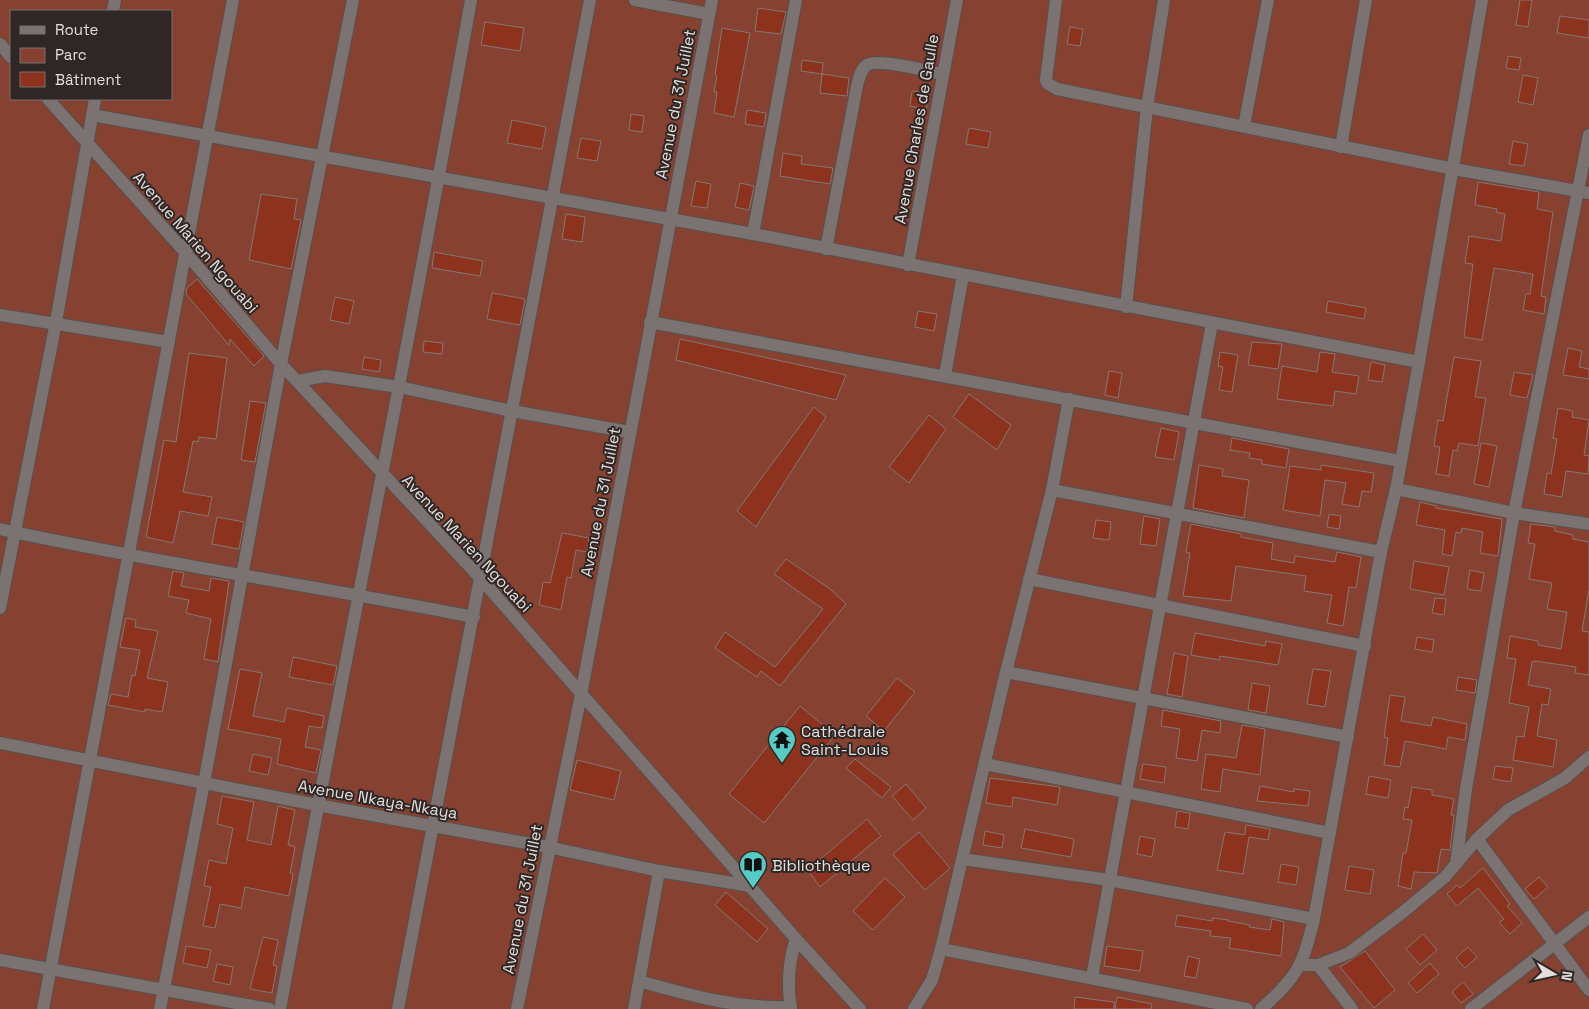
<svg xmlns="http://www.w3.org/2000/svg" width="1589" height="1009" viewBox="0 0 1589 1009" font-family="'Space Grotesk',sans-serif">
<rect width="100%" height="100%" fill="#38312f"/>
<!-- green -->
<path fill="#874131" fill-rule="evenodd" d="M0,0H1589V1009H0ZM11,11H171V99H11Z"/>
<!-- building -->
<g fill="#8d321d" stroke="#817977">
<polygon points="1520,0 1532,0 1528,27 1516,25"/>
<polygon points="758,8 786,12 781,34 755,31"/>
<polygon points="1560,16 1589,20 1589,38 1557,33"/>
<polygon points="485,22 524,28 520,51 481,45"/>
<polygon points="1070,27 1083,29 1080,46 1067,44"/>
<polygon points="722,28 750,33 734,117 714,113 717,92 714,92 717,76 715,75"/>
<polygon points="1508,56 1521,58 1519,70 1506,68"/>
<polygon points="802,60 823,63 822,74 801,71"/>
<polygon points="822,74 849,78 847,96 820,93"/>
<polygon points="1523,75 1538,78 1533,105 1518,102"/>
<polygon points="912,91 929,94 926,109 910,106"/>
<polygon points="747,110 766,113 764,127 745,124"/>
<polygon points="631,114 644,116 642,132 629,130"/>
<polygon points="512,120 546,127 542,149 507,143"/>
<polygon points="969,128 991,132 988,148 966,144"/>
<polygon points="581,138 601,141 597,161 577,158"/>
<polygon points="1513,141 1528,144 1524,166 1509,164"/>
<polygon points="783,153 802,156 801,164 833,168 830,184 780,176"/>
<polygon points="696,181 711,184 707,208 691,206"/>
<polygon points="1478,182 1539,192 1537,209 1553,212 1541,296 1546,297 1544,314 1523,310 1526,294 1530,294 1533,274 1494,268 1482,340 1464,337 1473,264 1465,263 1469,236 1501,241 1505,214 1496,212 1497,209 1475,205"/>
<polygon points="740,183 754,186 749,210 735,207"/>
<polygon points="261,194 297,199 294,219 301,220 291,269 249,260"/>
<polygon points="566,214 585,217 582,242 562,239"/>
<polygon points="434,252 483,261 480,276 432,268"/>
<polygon points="197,279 264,356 254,366 230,339 229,345 186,294 187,288"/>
<polygon points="492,293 525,299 520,325 487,319"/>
<polygon points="335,297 354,301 349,324 330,320"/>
<polygon points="1328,301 1366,308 1364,319 1326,312"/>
<polygon points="918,311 937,314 934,331 915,327"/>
<polygon points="680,339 846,375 836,400 676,360"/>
<polygon points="424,341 443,343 442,354 423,352"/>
<polygon points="1252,342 1282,344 1278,369 1248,365"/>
<polygon points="1568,348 1582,351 1579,367 1589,369 1589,379 1563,375"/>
<polygon points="1220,352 1238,355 1232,392 1219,390 1223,367 1218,366"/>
<polygon points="1320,352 1335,354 1332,372 1359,376 1356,394 1335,391 1333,406 1277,399 1282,366 1317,372"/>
<polygon points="189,353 227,358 216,439 199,437 198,442 193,441 183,492 212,497 208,516 180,511 173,543 146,537 164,440 176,442"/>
<polygon points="364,357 381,360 379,372 362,369"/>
<polygon points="1454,357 1481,361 1475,397 1486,398 1478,446 1459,443 1457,451 1453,450 1449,476 1436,474 1440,447 1434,446 1438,420 1443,421"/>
<polygon points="1371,362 1385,365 1382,382 1368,380"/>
<polygon points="1109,371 1122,373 1118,398 1105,395"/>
<polygon points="1514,372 1533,375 1527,398 1510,395"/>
<polygon points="969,394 1011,425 997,450 953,417"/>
<polygon points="250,401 266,403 255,462 241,460"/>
<polygon points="814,407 826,417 756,527 737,511"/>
<polygon points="1558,408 1573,411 1572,417 1589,420 1584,455 1589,456 1588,474 1566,471 1562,497 1544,494 1547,473 1551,474 1557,439 1553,438"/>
<polygon points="929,415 946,429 909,483 889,467"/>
<polygon points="1161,428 1179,432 1174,460 1155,457"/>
<polygon points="1232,438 1289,449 1286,468 1262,464 1262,460 1249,458 1250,453 1230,450"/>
<polygon points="1481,443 1497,446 1489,487 1474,484"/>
<polygon points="1199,465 1223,469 1222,476 1249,480 1244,518 1193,508"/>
<polygon points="1321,465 1374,473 1371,492 1362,491 1359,507 1342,504 1346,483 1325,480 1320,516 1283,510 1290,466 1321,470"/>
<polygon points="1420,502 1436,506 1436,508 1502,519 1498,556 1480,553 1483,532 1462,528 1461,533 1456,532 1452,556 1442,554 1445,530 1416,525"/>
<polygon points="1329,514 1341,516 1339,529 1327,527"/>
<polygon points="1144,516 1160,519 1156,546 1140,544"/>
<polygon points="217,517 244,522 239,549 212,544"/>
<polygon points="1096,520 1111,522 1109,540 1093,538"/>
<polygon points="1191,524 1241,534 1241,537 1273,543 1271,559 1294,563 1295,556 1335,562 1337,552 1361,557 1356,588 1349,587 1343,626 1327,623 1332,595 1304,591 1306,576 1236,566 1231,601 1183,596 1190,553 1186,552"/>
<polygon points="1531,524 1555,527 1555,531 1573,535 1573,539 1589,542 1589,589 1582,631 1589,632 1589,675 1575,673 1576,667 1535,661 1532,662 1528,685 1551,689 1548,705 1542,704 1537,736 1557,740 1553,767 1513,760 1517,736 1524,737 1529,707 1509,703 1516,659 1507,658 1510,636 1538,641 1538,645 1561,649 1567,612 1547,609 1552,583 1529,579 1535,544 1528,543"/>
<polygon points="562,533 589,538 587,552 576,550 571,578 567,577 561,610 539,605 543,582 550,583"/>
<polygon points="786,559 829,588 846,604 780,686 761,671 757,677 715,648 725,632 775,667 823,609 774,574"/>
<polygon points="1414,561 1449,567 1444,595 1410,589"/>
<polygon points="1470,570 1484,573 1481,591 1467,589"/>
<polygon points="173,571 184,573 181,586 209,591 211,578 229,581 218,662 204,659 211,619 186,613 189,600 168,596"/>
<polygon points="1435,598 1446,599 1444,615 1432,613"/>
<polygon points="126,618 136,620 135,627 158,631 147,678 168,682 162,712 145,709 145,712 108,705 111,694 128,697 132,675 135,676 140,650 120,647"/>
<polygon points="1195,633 1265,646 1266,641 1282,644 1278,665 1220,656 1219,660 1191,655"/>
<polygon points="1417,637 1434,640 1432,652 1415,649"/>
<polygon points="1174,653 1188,656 1182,697 1167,694"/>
<polygon points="293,657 337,666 333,685 289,677"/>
<polygon points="240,669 262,673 253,716 284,722 287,708 324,716 322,728 309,726 305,747 321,750 316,773 277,764 281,739 228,729"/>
<polygon points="1313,669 1331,671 1325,707 1307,704"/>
<polygon points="1458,677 1477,680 1475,693 1456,690"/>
<polygon points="897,678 915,692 884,731 866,716"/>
<polygon points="1252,683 1270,686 1266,713 1248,710"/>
<polygon points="1390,695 1405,697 1401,721 1431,726 1433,717 1467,724 1465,740 1448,737 1446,749 1405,741 1400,767 1384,765 1388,738 1384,737"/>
<polygon points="800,706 835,735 764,823 729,794"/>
<polygon points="1163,710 1221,721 1220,733 1202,730 1197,761 1176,758 1180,729 1161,726"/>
<polygon points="1242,725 1265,729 1260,775 1223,769 1220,792 1201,789 1206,754 1236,758"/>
<polygon points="253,754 272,758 268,775 249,771"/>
<polygon points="855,759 891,787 882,798 846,768"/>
<polygon points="577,760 621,771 614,800 570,790"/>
<polygon points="1143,764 1166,767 1164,783 1140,779"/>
<polygon points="1495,766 1513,768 1511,782 1493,779"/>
<polygon points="1369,776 1391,780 1388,798 1366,794"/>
<polygon points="990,778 1060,787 1057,805 1013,797 1012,807 986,803"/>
<polygon points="906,784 926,808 913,820 892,796"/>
<polygon points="1260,786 1294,792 1294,789 1310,791 1308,806 1257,801"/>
<polygon points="1412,787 1432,790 1432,795 1454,799 1451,815 1454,815 1450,850 1441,849 1437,873 1414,872 1411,889 1398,886 1403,853 1406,853 1412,820 1403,819 1405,807 1408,808"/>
<polygon points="222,796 254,802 247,840 271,845 278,806 295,810 288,845 295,847 290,873 293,874 289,896 245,887 241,908 220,904 215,928 203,926 211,887 204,886 209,860 226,864 233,828 217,824"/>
<polygon points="1177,811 1190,813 1188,829 1175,827"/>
<polygon points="867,819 881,836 820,887 808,870"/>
<polygon points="1246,825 1270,829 1268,840 1249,837 1243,874 1217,870 1225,832 1245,835"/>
<polygon points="1025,829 1074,839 1071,857 1021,848"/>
<polygon points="985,831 1004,835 1002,848 983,845"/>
<polygon points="919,832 950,868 925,890 893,854"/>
<polygon points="1140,836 1155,839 1152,857 1137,854"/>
<polygon points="1281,864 1299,867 1296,885 1278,882"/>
<polygon points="1349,866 1374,870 1370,894 1345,890"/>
<polygon points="1483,868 1510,904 1507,906 1522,923 1510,934 1499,922 1504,919 1478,888 1457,906 1447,894 1457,885 1460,888"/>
<polygon points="1539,877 1548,887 1534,899 1525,889"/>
<polygon points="885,878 905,897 873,930 853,911"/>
<polygon points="726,892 768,929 757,942 715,905"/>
<polygon points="1177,915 1212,921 1213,918 1228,920 1228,921 1250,925 1249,927 1270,930 1272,919 1284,922 1281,956 1229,948 1231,938 1210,936 1211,931 1175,926"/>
<polygon points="1423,934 1437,950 1420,965 1406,949"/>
<polygon points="263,937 278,940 273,965 277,966 272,993 250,989"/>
<polygon points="186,946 211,950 207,968 183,963"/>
<polygon points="1107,946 1143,951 1140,971 1104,966"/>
<polygon points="1468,947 1477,957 1465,968 1456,958"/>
<polygon points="1365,951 1395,990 1374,1008 1340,967"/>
<polygon points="1188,956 1200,959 1196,978 1184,976"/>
<polygon points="1430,963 1439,974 1417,993 1408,983"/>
<polygon points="217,964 233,967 230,985 213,981"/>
<polygon points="1463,982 1473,994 1461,1003 1452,992"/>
<polygon points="1075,997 1114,1002 1114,1009 1074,1009"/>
<polygon points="1117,997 1152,1004 1151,1009 1115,1009"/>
</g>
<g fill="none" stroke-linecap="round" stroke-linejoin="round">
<defs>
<g id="minor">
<polyline points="635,0 709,14"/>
<polyline points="1056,0 1046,80 1047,83 1057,89 1454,169 1589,193"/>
<polyline points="113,11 115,0"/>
<polyline points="0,44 11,57"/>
<polyline points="48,99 185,252 281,364 481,579 796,939 860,1009"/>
<polyline points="92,115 753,234 1419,362"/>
<polyline points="1244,126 1268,0"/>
<polyline points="1341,147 1366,0"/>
<polyline points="753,234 796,0"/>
<path d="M826,249L857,86C859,79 860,70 867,65C878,58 927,71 942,74"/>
<polyline points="908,265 957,0"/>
<polyline points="1126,307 1147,107 1164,0"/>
<polyline points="0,315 169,342"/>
<polyline points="650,322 1400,461"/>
<polyline points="945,375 963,275"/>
<polyline points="297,381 325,376 399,387 512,411 630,432"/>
<polyline points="1396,489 1514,513 1589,524"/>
<polyline points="1052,490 1381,552"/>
<path d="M0,529C157,563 316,586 474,617"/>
<polyline points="1029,579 1365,646"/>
<polyline points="0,608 56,322 95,99"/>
<polyline points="1006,672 1348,737"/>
<polyline points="0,743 317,805 548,847 659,871 751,886"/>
<polyline points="985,764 1330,833"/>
<polyline points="1477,839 1589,990"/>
<polyline points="962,859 1109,880 1314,919"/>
<polyline points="1456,864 1466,789 1514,513 1589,135"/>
<polyline points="941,949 1247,1009"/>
<polyline points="0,960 269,1009"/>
<polyline points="1300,965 1318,965 1349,953 1402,913 1445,877 1477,839 1508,810 1565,778 1589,757"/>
<polyline points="1318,965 1352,1009"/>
<polyline points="1092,977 1212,323"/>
<path d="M639,981C688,995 739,1009 791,1007"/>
<polyline points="43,1009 233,0"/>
<polyline points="160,1009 204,783 281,364 353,0"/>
<path d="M280,1009C342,672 411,337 471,0"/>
<polyline points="398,1009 590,0"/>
<polyline points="517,1009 581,695 712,0"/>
<polyline points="634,1009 659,871"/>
<path d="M791,1009C787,984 788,963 796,939"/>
<polyline points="914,1009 932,980 941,949 1006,672 1052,490 1069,399"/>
<path d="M1261,1009C1298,976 1302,967 1314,919L1381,552L1396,489L1419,362L1482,0"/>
<polyline points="1471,1009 1589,917"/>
</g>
</defs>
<!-- minor casing -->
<use href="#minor" stroke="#56504e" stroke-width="14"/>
<!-- minor -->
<use href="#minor" stroke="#7b7371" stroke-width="12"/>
</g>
<!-- icons -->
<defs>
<symbol id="temple-pin" viewBox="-11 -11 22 30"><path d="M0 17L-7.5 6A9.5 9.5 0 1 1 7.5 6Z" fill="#55cdc6" stroke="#2e2725"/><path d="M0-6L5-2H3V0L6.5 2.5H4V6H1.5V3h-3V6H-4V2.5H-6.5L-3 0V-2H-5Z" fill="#111"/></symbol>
<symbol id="library-pin" viewBox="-11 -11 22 30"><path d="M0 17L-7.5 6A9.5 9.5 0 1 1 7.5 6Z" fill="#55cdc6" stroke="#2e2725"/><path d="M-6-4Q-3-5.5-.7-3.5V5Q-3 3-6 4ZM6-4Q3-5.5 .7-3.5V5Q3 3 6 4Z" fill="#111"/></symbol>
</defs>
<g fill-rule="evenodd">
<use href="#temple-pin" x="766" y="724" width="32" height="43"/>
<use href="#library-pin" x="737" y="849" width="32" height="43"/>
</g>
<g text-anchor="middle" stroke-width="4" stroke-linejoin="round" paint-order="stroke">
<!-- street labels -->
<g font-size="16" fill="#e3dfdd" stroke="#2e2725">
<text transform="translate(675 104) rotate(-79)" y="6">Avenue du 31 Juillet</text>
<text transform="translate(916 129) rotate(-80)" y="6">Avenue Charles de Gaulle</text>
<text transform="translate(196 242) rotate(49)" y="6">Avenue Marien Ngouabi</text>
<text transform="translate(600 502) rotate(-79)" y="6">Avenue du 31 Juillet</text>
<text transform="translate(467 543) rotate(47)" y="6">Avenue Marien Ngouabi</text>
<text transform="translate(378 799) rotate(10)" y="6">Avenue Nkaya-Nkaya</text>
<text transform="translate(522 899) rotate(-79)" y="6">Avenue du 31 Juillet</text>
</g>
<!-- poi labels -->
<g font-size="16" fill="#e3dfdd" stroke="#2e2725" text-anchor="start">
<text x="801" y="737">Cathédrale<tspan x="801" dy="18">Saint-Louis</tspan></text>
<text x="772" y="871">Bibliothèque</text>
</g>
</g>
<!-- legend -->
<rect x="10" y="10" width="162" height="90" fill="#2e2725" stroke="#76716f"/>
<rect x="20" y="26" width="25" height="8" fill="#7b7371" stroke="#76716f"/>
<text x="55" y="35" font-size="15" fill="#e3dfdd">Route</text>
<rect x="20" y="48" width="25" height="15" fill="#874131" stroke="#76716f"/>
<text x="55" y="60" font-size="15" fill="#e3dfdd">Parc</text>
<rect x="20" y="72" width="25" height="15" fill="#8d321d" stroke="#76716f"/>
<text x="55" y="85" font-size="15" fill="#e3dfdd">Bâtiment</text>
<!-- north arrow -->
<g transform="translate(1554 974) rotate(99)" stroke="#2e2725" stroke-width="4" paint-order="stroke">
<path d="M0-4L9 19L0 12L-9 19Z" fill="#e3dfdd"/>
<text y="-8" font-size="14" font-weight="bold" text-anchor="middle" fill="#e3dfdd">N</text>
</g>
</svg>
